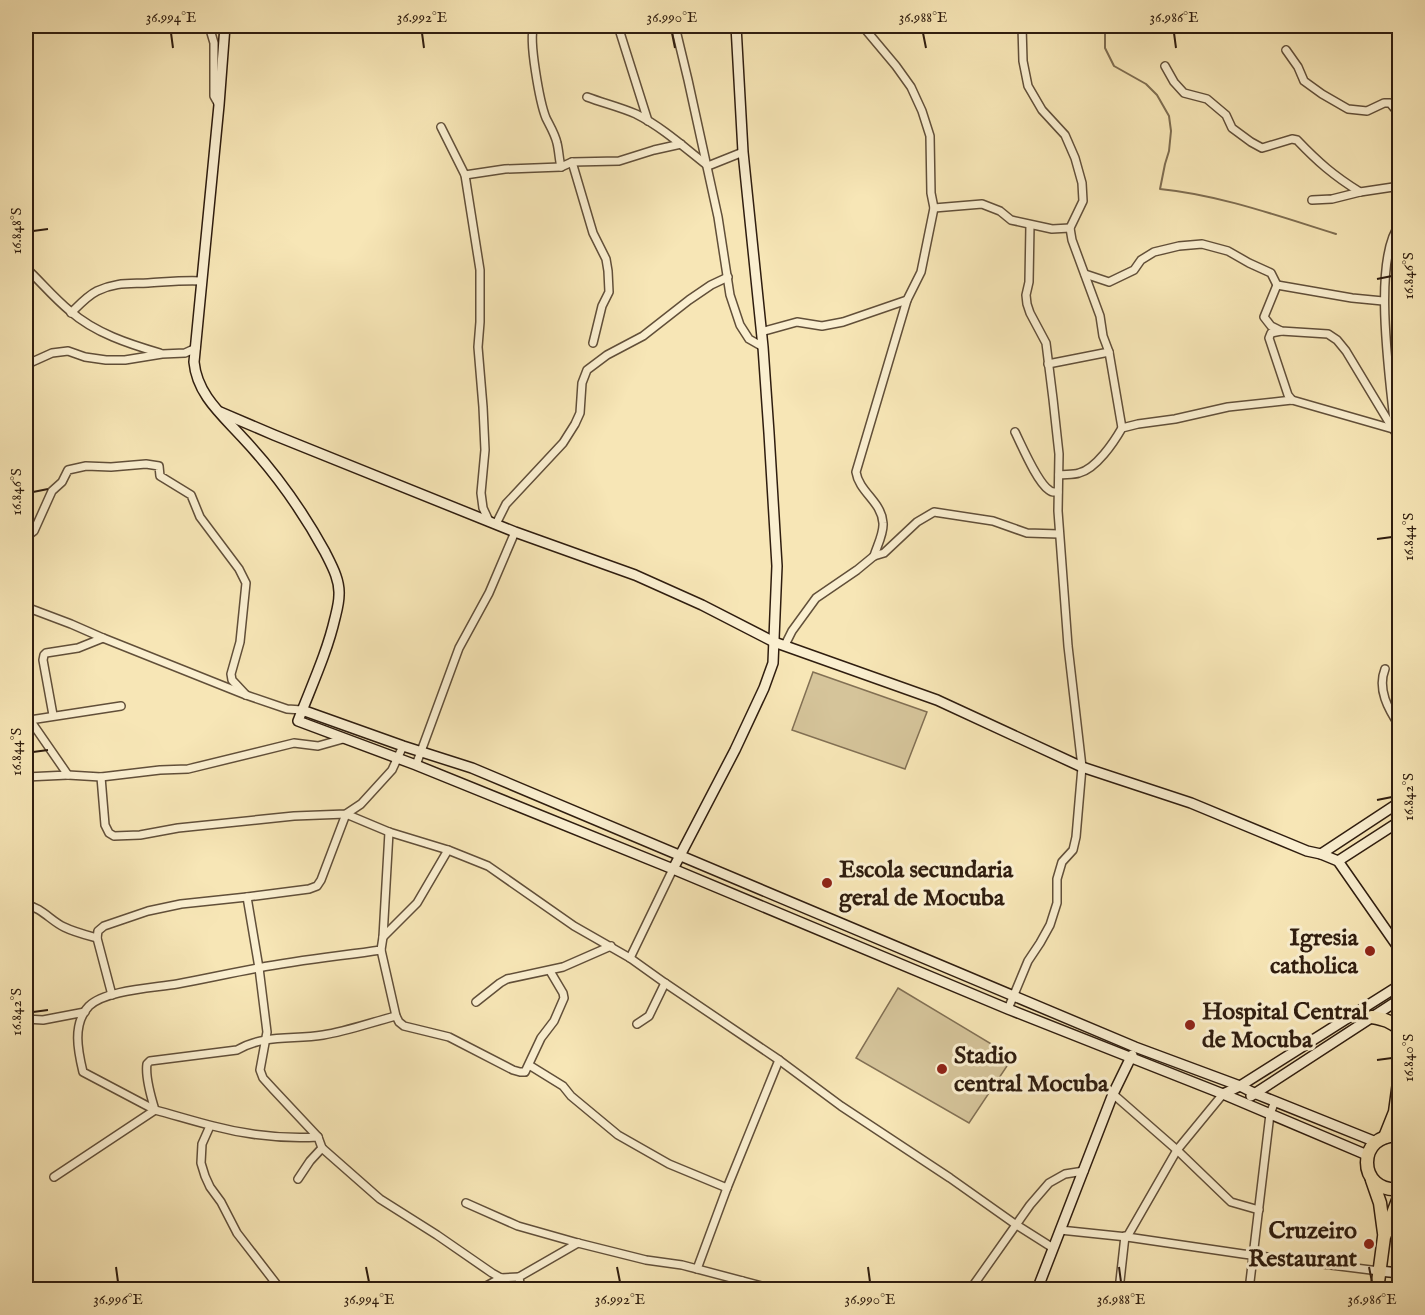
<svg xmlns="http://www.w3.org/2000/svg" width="1425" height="1315" viewBox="0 0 1425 1315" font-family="'IM FELL English',serif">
<rect width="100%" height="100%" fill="#f7e6b6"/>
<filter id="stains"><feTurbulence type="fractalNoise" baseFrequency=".00333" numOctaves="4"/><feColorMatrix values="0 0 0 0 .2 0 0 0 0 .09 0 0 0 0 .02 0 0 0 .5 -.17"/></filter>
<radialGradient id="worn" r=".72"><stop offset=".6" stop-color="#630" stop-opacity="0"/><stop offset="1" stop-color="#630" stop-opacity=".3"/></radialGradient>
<!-- green -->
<g fill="#d5c49a" stroke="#827054" stroke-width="1.5">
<polygon points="813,672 927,712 905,769 792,730"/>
<polygon points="898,988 1013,1057 969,1123 856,1058"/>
</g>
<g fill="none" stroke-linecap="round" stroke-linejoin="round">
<!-- stream -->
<path stroke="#7e6d51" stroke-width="2" d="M1108,26L1105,34V48L1114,66L1146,84L1157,95L1169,116L1171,131L1169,151L1165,164L1160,189C1220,195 1278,216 1336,234"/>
<defs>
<g id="street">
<polyline points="209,26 214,43 214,96 219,105"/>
<path d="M534,26C528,39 540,103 546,118C550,126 555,134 557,143C559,151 559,159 561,167L572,162L619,161L654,150L681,144"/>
<polyline points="618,26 648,121"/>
<polyline points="675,26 688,80 718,217 730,295 740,325 749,339 763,347"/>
<polyline points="857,26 865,29 896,66 911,87 922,111 930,136 931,193 934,208 982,204 1000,211 1011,220 1052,229 1070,228"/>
<polyline points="1022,26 1023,61 1028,86 1042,110 1065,135 1075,158 1082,183 1083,201 1070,228 1072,240 1100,316 1103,336 1109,352 1048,364"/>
<polyline points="1286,50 1298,67 1304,81 1322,94 1348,109 1367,111 1384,103 1390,103 1400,115"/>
<path d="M1165,66L1174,82L1184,93L1207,99L1226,115L1232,128L1251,142L1262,148L1292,139L1297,140C1318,162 1334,176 1360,192"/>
<path d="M587,97C603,103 620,107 636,114C662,127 685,148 708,166L743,152"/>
<polyline points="441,127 465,175 480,270 480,322 478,347 483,407 485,450 481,493 483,508 489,521"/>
<polyline points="572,162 593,233 606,259 608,271 609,292 602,306 593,343"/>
<polyline points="465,175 505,169 561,167"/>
<polyline points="1312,200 1332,199 1360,192 1400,186"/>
<path d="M1400,224C1371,260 1391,385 1395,431L1400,447"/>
<path d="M26,268C41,282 54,298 70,311C95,333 129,344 160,353"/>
<polyline points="1085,274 1109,282 1134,270 1141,260 1154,252 1179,246 1202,244 1228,251 1249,263 1271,273 1277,285"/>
<polyline points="1277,285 1264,317 1271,326 1281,331 1328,334 1337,340 1346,351 1393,429"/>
<polyline points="1277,285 1352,298 1383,301"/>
<path d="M71,313C79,305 87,296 97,291C116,282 129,284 148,283C166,282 183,280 201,281"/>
<polyline points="1281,331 1271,333 1269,338 1288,395 1292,400"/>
<polyline points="761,332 797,322 822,326 843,322 907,300 921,272 934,208"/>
<polyline points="1109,352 1122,428"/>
<polyline points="26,367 32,362 52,353 68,351 85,357 106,360 125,360 162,354 185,353 196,348"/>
<path d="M1015,432C1022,446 1037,482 1049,490C1052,493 1054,492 1058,492"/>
<path d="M1059,475C1065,474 1073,475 1079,473C1096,469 1114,442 1122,428L1138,424L1175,419L1228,407L1292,400L1393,429L1395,431"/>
<polyline points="496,524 506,504 563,443 575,424 580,413 582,383 587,370 607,355 643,336 689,300 711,285 728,277"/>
<polyline points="26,537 34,531 52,491 62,482 68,470 86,466 111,467 146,464 159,466 160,476 191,495 200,517 239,569 246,583 240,642 231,674 232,680 246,695"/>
<path d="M874,556C877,546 884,533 883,523C882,502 859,492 856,472L907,300"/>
<polyline points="26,607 71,624 103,638 246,695 287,709 302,710"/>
<polyline points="785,645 792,631 816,598 857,570 874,556 884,553 917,522 934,512 993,521 1027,533 1059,534"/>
<path d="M1385,669C1377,689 1388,709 1400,727"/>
<polyline points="53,715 43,660 44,655 46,653 78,648 103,638"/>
<polyline points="26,718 30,720 68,775 26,777"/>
<polyline points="30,720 121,706"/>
<polyline points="416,765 459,648 489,593 515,532"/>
<polyline points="68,775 101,777 160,770 188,769 294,743 318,746 343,739"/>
<polyline points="101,777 105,825 109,833 114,836 140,835 178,828 294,816 346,814 361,804 392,770 403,746"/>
<path d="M26,905C41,907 51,921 64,927C74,932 86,935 97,938"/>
<polyline points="383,937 389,832"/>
<polyline points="381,950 396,1016 399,1022 404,1026 449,1037 513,1070 520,1072 525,1072 541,1038 554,1021 564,998 563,993 550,971"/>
<polyline points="630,958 673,869"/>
<polyline points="112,995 97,938 98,931 104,926 148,911 181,904 247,897"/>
<polyline points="476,1002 500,983 507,979 563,967 611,946"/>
<polyline points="1008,1009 1028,961 1040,943 1050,925 1057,903 1057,879 1062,862 1073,850 1076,837 1082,767 1068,646 1058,511 1059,454 1053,399 1046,343 1030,313 1027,304 1026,295 1029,282 1030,225"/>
<polyline points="26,1019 43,1020 85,1012"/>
<polyline points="637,1024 649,1016 665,983"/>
<polyline points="529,1065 563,1086 571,1096 618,1135 669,1164 727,1188"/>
<polyline points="1113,1094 1177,1150 1231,1202 1259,1210"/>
<polyline points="210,1126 202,1144 201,1163 205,1176 210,1187 221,1202 237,1233 281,1290"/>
<polyline points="318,1137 273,1089 263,1078 260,1070 267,1032 259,968 247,897 309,889 317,886 321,880 346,814 389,832 448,850"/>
<polyline points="322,1148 380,1199 437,1235 492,1273 501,1278 519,1277"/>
<path d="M54,1177L155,1110L83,1072C78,1051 72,1024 89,1006C105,990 154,988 177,984C204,979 231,973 258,968C299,960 340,956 381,950L383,937L417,903L448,850L488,866L574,926L630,958L665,983L779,1060L841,1106L950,1178L1015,1224L1053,1248"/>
<path d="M298,1179L310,1161L322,1148L318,1137C283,1139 247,1135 213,1126C193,1121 174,1115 155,1110C151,1097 145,1077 147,1064L150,1061L237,1050C264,1034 294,1040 323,1035C348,1031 372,1022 396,1016"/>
<polyline points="466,1203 518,1226 578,1243 646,1260 682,1265 777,1290"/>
<polyline points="1060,1230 1127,1237 1243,1254 1379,1271"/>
<polyline points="1127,1237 1177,1150 1223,1094"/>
<polyline points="697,1269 727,1188 779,1060"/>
<polyline points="479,1290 501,1278"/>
<polyline points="521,1290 519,1277 578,1243"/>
<polyline points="733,1290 742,1281"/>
<polyline points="970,1290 1030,1205 1049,1183 1065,1174 1084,1171"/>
<polyline points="1119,1290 1125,1236"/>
<polyline points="1249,1290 1270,1114 1275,1101"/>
</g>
<g id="secondary">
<path d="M225,26L219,105L194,362C197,394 221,414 242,437C275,472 302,510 325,552C332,566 340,580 339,595C339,603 337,610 335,618C327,653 311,687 298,721L416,765L673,869L1008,1009L1223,1094L1367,1155"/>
<polyline points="220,412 274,435 515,532 635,575 702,605 774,642 937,700 1082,767 1191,803 1307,851 1321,854 1338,861 1400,950"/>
<polyline points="302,710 403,746 472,768 1135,1047 1240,1086 1254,1093 1376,1142"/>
<polyline points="1321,854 1400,802"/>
<polyline points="1338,861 1400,821"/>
<polyline points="673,869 735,750 764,688 773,663 777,566 769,433 763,347 743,152 736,26"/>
<polyline points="1223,1094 1240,1086 1400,985"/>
<polyline points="1251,1096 1400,999"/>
<polyline points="1379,1271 1400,1273"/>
<polyline points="1037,1290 1113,1094 1132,1055"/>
</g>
<g id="highway">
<path d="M1372,1017C1383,1019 1392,1021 1400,1030"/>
<path d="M1400,1136C1356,1131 1356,1194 1400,1189"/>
<polyline points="1385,1137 1395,1112 1400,1075"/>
<polyline points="1372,1180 1380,1203 1384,1233"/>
<polyline points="1377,1290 1384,1237 1400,1195"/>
</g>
</defs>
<!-- street casing -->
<use href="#street" stroke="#614f39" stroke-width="10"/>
<!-- secondary casing -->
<use href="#secondary" stroke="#2f1d0f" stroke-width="12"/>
<!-- highway casing -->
<use href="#highway" stroke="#2f1d0f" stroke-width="15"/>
<!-- street -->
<use href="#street" stroke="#faefd0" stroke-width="7"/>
<!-- secondary -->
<use href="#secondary" stroke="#faefd0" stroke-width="9"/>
<!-- highway -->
<use href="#highway" stroke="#f7e6b6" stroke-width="12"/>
</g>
<!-- ticks -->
<path fill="none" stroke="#2f1d0f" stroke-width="2" d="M171,33L173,48M422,33L424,48M672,33L675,48M923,33L926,48M1174,33L1176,48M33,231L48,229M1377,279L1392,276M33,492L48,489M1377,539L1392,537M33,752L48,750M1377,800L1392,797M33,1012L48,1010M1377,1060L1392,1058M116,1267L118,1282M366,1267L369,1282M617,1267L620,1282M868,1267L870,1282M1119,1267L1121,1282M1369,1267L1372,1282"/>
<!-- markers -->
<g fill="#8f2418" stroke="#faefd0" stroke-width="2">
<circle cx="827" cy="883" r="6"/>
<circle cx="1370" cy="951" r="6"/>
<circle cx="1190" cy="1025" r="6"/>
<circle cx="942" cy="1069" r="6"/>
<circle cx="1369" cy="1244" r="6"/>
</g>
<g text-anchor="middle" stroke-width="6" stroke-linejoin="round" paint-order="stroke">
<!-- poi labels -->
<g font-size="24" font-weight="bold" fill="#2f1d0f" stroke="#faefd0" text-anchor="start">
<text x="839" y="877">Escola secundaria<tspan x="839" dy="28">geral de Mocuba</tspan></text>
<text x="1358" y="945" text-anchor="end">Igresia<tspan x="1358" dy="28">catholica</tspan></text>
<text x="1202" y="1019">Hospital Central<tspan x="1202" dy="28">de Mocuba</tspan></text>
<text x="954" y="1063">Stadio<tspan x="954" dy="28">central Mocuba</tspan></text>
<text x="1357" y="1238" text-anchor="end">Cruzeiro<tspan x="1357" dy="28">Restaurant</tspan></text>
</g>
</g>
<!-- margin -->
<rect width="1425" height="1315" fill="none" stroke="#f7e6b6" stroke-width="66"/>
<rect x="33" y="33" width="1359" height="1249" fill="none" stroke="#2f1d0f" stroke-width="2"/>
<g font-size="15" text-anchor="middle" fill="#2f1d0f">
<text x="171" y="22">36.994°E</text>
<text x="422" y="22">36.992°E</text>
<text x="672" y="22">36.990°E</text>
<text x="923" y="22">36.988°E</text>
<text x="1174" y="22">36.986°E</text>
<text transform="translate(16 231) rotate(-90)" y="5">16.848°S</text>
<text transform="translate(1408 276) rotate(-90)" y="5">16.846°S</text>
<text transform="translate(16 492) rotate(-90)" y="5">16.846°S</text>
<text transform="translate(1408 537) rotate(-90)" y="5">16.844°S</text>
<text transform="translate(16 752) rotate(-90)" y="5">16.844°S</text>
<text transform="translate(1408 797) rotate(-90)" y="5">16.842°S</text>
<text transform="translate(16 1012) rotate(-90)" y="5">16.842°S</text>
<text transform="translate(1408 1058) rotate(-90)" y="5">16.840°S</text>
<text x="118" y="1304">36.996°E</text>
<text x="369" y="1304">36.994°E</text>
<text x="620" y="1304">36.992°E</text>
<text x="870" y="1304">36.990°E</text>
<text x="1121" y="1304">36.988°E</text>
<text x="1372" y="1304">36.986°E</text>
</g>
<rect width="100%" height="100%" filter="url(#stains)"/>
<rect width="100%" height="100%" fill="url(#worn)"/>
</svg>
